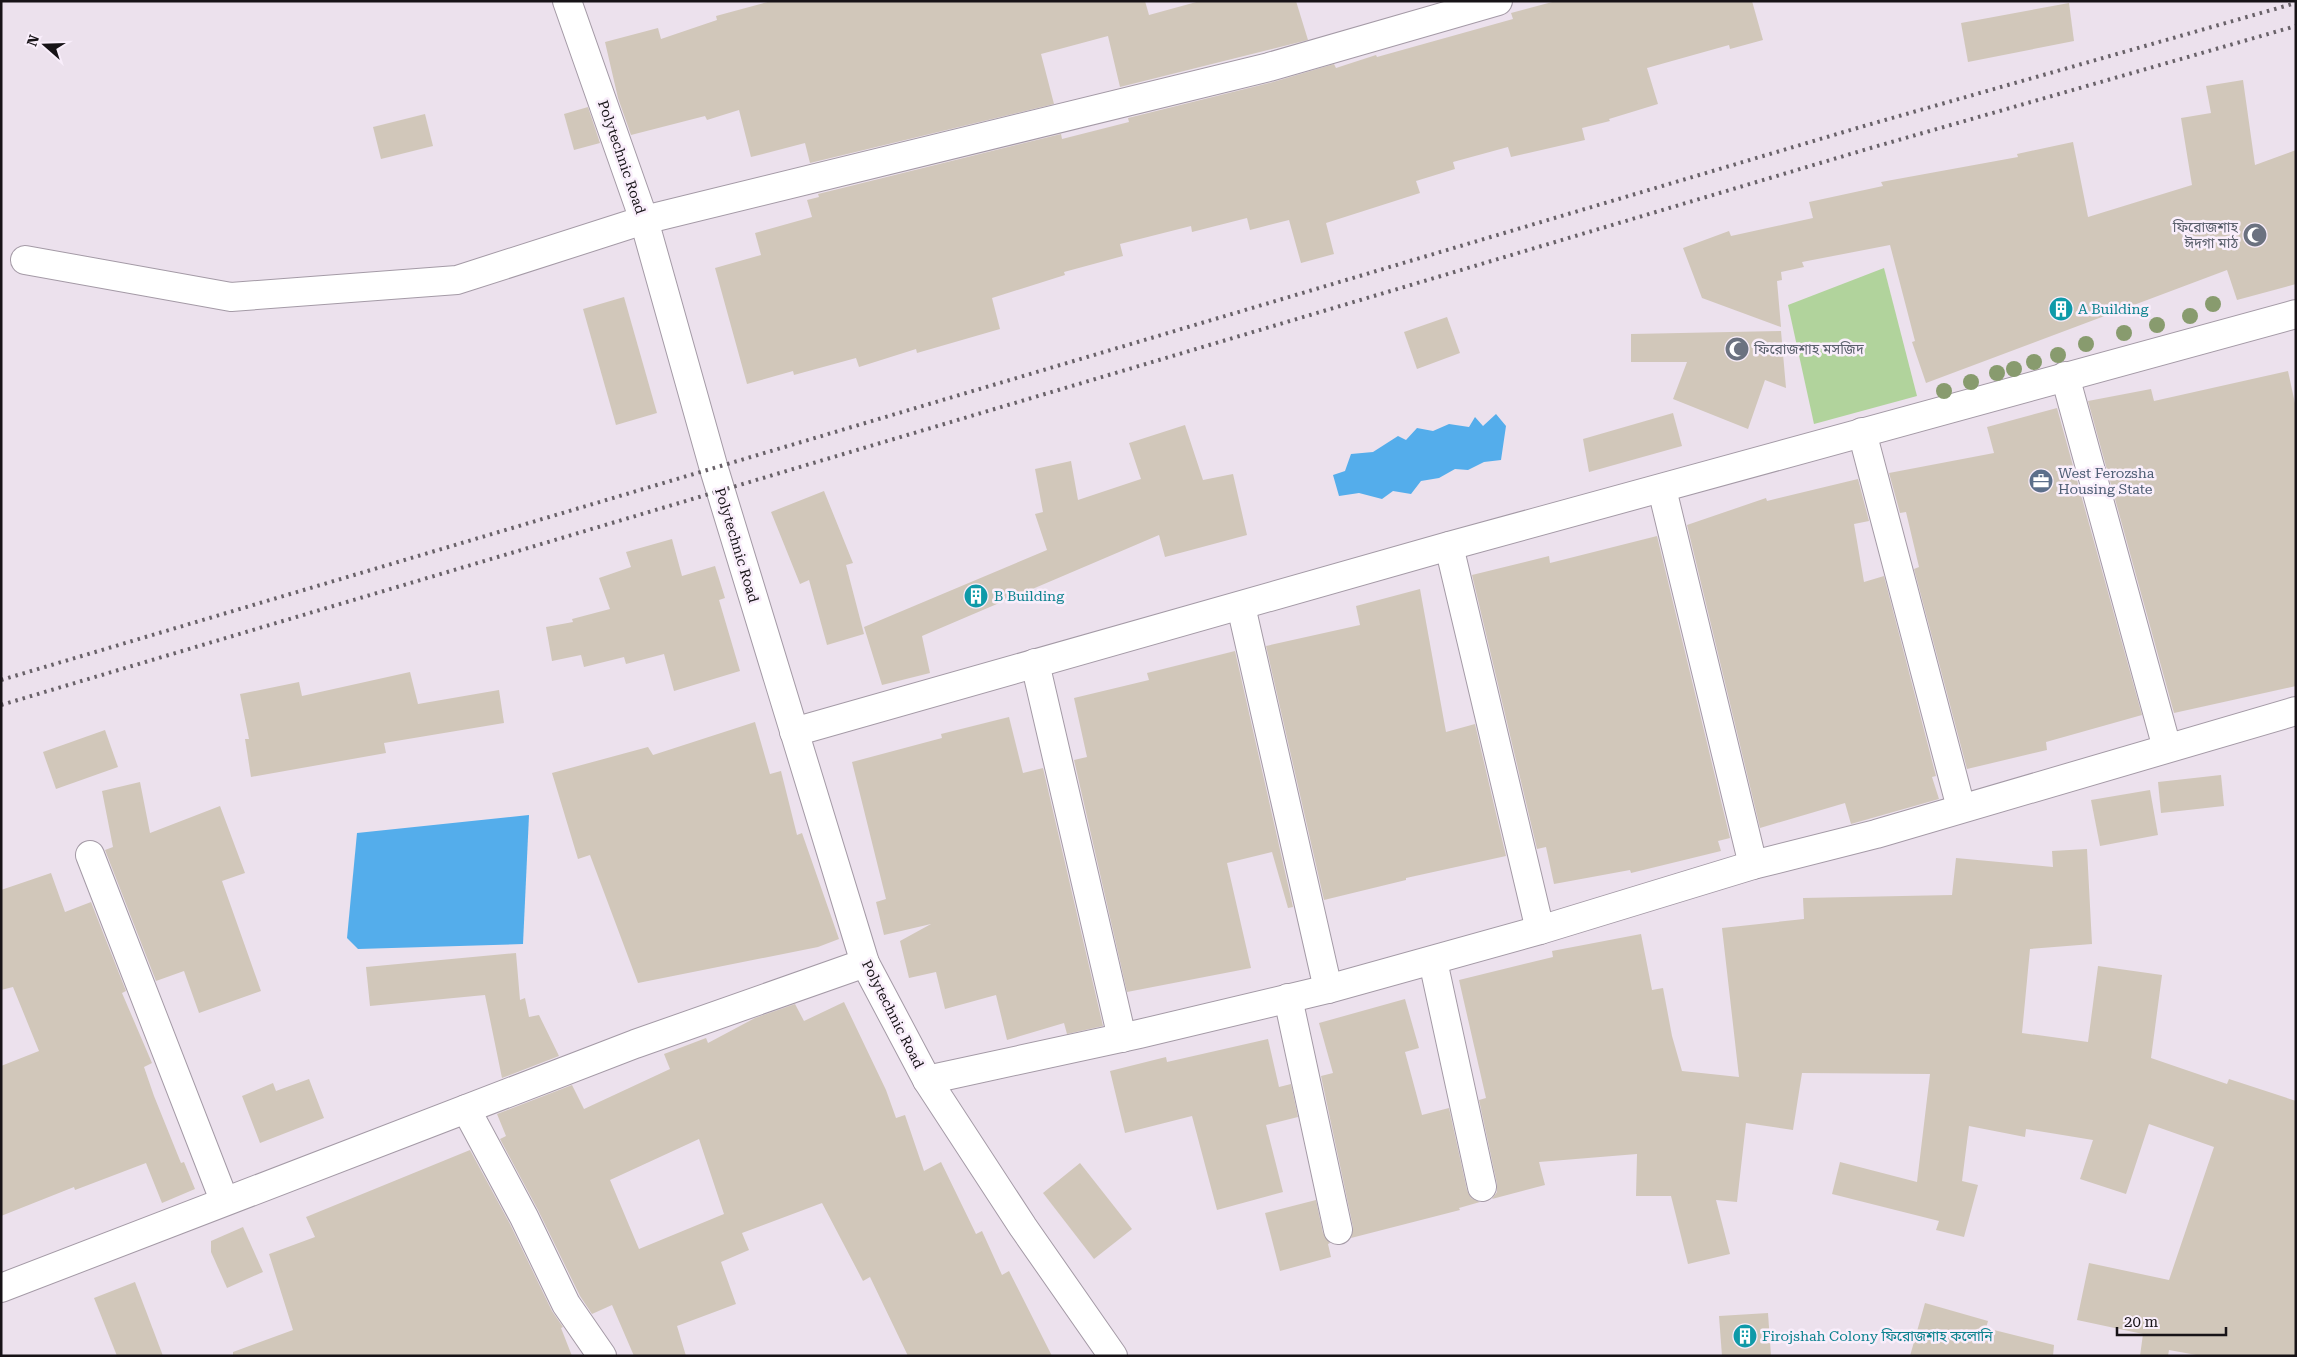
<svg xmlns="http://www.w3.org/2000/svg" width="2297" height="1357" viewBox="0 0 2297 1357" font-family="'Roboto Serif','Noto Sans Bengali',serif">
<rect width="100%" height="100%" fill="#ece1ed"/>
<!-- green -->
<polygon fill="#b1d39c" points="1884,268 1917,396 1814,424 1788,305"/>
<!-- water -->
<g fill="#54adeb">
<polygon points="1496,414 1506,426 1501,460 1484,462 1468,470 1455,469 1439,478 1421,481 1411,494 1393,491 1382,499 1359,493 1339,496 1333,475 1345,471 1351,454 1373,452 1398,436 1406,440 1417,428 1433,431 1449,424 1469,427 1475,417 1483,426"/>
<polygon points="529,815 523,944 358,949 347,938 357,833"/>
</g>
<!-- building -->
<g fill="#d1c7ba" fill-rule="evenodd">
<polygon points="771,1 1145,1 1149,15 1200,1 1296,1 1308,40 1120,87 1108,36 1041,54 1054,104 810,163 805,143 751,157 739,110 707,120 705,116 631,135 618,98 605,42 658,28 661,39 717,20 716,16"/>
<polygon points="1556,1 1752,1 1763,40 1730,49 1729,45 1647,68 1658,104 1609,119 1610,121 1582,128 1585,140 1511,157 1508,147 1453,162 1455,169 1416,181 1420,193 1326,223 1334,254 1301,263 1289,220 1250,230 1247,218 1192,232 1191,226 1120,244 1123,256 1064,272 1065,275 992,298 1000,329 917,353 916,349 859,367 856,358 794,375 793,371 747,384 715,268 761,255 755,233 812,217 807,200 819,197 818,194 1061,134 1062,139 1129,122 1128,118 1273,82 1334,64 1336,68 1376,55 1377,57 1513,19 1511,13"/>
<polygon points="2069,3 2074,41 1968,62 1961,23"/>
<polygon points="2243,80 2255,165 2296,150 2296,284 2237,300 2227,270 1926,383 1912,342 1915,341 1890,245 1802,262 1804,267 1781,272 1782,280 1777,281 1781,327 1702,298 1683,248 1729,231 1731,236 1813,218 1809,202 1883,186 1881,182 2018,157 2017,154 2073,142 2088,217 2192,185 2181,118 2211,113 2206,86"/>
<polygon points="588,107 600,143 574,150 564,114"/>
<polygon points="425,114 433,146 381,159 373,127"/>
<polygon points="624,297 657,413 616,425 583,309"/>
<polygon points="1447,317 1460,353 1417,369 1404,332"/>
<polygon points="1781,331 1786,388 1765,380 1748,429 1673,399 1687,362 1631,362 1631,334"/>
<polygon points="2288,371 2296,408 2296,686 2174,713 2088,401 2151,389 2154,401"/>
<polygon points="2057,408 2142,715 2046,742 2047,750 1967,769 1914,569 1919,567 1906,512 1900,513 1889,473 1994,453 1987,427"/>
<polygon points="1673,413 1682,446 1589,472 1583,439"/>
<polygon points="1185,425 1203,480 1233,474 1247,535 1165,557 1159,535 922,636 930,673 882,685 864,627 1047,550 1035,514 1043,512 1035,469 1071,461 1078,500 1141,479 1129,443"/>
<polygon points="1858,479 1869,521 1854,524 1864,582 1884,576 1936,776 1932,777 1939,799 1851,824 1845,803 1760,828 1687,525 1766,498 1767,501"/>
<polygon points="824,491 853,563 846,565 864,634 827,645 809,580 800,584 771,512"/>
<polygon points="1657,536 1730,838 1718,841 1721,851 1631,873 1630,870 1554,884 1546,847 1537,849 1472,575 1549,556 1550,563"/>
<polygon points="672,539 682,576 715,566 725,598 719,600 740,671 674,691 664,654 626,664 624,657 584,667 581,655 552,661 546,627 573,622 572,619 610,609 599,578 631,567 626,552"/>
<polygon points="1420,589 1446,732 1475,724 1506,856 1406,878 1406,880 1324,900 1266,646 1360,625 1356,606"/>
<polygon points="1235,651 1293,907 1288,908 1272,852 1227,863 1251,968 1127,992 1074,760 1087,757 1074,698 1149,680 1147,673"/>
<polygon points="410,672 418,704 499,690 504,723 384,743 386,753 251,777 245,739 249,739 240,694 299,682 302,696"/>
<polygon points="1009,717 1023,773 1043,768 1103,1026 1067,1034 1064,1023 1007,1040 996,995 945,1009 936,972 909,978 900,941 931,924 884,935 876,902 886,899 852,762 942,738 941,734"/>
<polygon points="755,722 770,774 781,771 797,835 802,833 839,939 818,947 638,983 590,855 578,859 552,773 648,747 653,755"/>
<polygon points="105,730 118,767 56,789 43,752"/>
<polygon points="2221,775 2224,806 2161,813 2158,782"/>
<polygon points="140,782 150,833 220,806 245,873 222,881 261,991 199,1013 184,971 156,981 105,850 113,847 102,791"/>
<polygon points="2150,790 2158,835 2100,846 2091,800"/>
<polygon points="2087,849 2092,944 2030,949 2022,1033 2088,1042 2098,966 2162,975 2151,1058 2227,1084 2229,1079 2296,1101 2296,1356 2202,1356 2169,1350 2168,1356 2140,1356 2143,1334 2077,1320 2089,1263 2169,1280 2214,1147 2149,1124 2126,1194 2080,1179 2093,1140 2026,1129 2025,1137 1969,1126 1962,1181 1978,1185 1964,1237 1936,1230 1939,1221 1832,1194 1840,1162 1917,1182 1930,1074 1802,1073 1793,1130 1746,1123 1737,1202 1716,1200 1730,1254 1688,1264 1671,1196 1636,1196 1637,1154 1539,1162 1545,1185 1492,1199 1497,1192 1497,1184 1479,1100 1486,1098 1459,980 1553,957 1552,951 1641,934 1652,990 1663,988 1672,1036 1682,1071 1739,1077 1722,928 1804,919 1803,898 1952,895 1956,858 2053,867 2052,851"/>
<polygon points="51,873 65,912 91,902 126,991 122,993 152,1063 144,1067 154,1096 181,1163 184,1162 195,1189 162,1203 146,1163 75,1190 74,1187 1,1216 1,1066 39,1051 13,987 1,990 1,890"/>
<polygon points="516,953 520,1000 525,998 529,1017 539,1015 559,1056 502,1078 485,995 370,1006 366,967"/>
<polygon points="1405,999 1419,1048 1405,1052 1422,1115 1449,1108 1467,1190 1471,1198 1480,1202 1459,1208 1460,1210 1351,1238 1353,1227 1321,1076 1333,1073 1319,1023"/>
<path d="M844,1002L886,1090L896,1118L905,1115L924,1171L941,1162L976,1234L982,1231L1002,1275L1009,1271L1052,1356H908L870,1277L863,1281L822,1203L742,1233L749,1250L721,1262L736,1304L677,1326L686,1356H634L612,1305L592,1314L580,1296L538,1210L500,1139L506,1136L497,1114L572,1085L584,1109L670,1069L664,1054L706,1038L708,1043L755,1018L795,1004L804,1021ZM699,1139L724,1214L639,1249L610,1180Z"/>
<polygon points="1268,1039 1279,1087 1291,1084 1298,1117 1266,1125 1283,1192 1217,1210 1192,1116 1125,1133 1110,1071 1166,1057 1167,1062"/>
<polygon points="309,1079 324,1118 260,1143 242,1096 273,1083 276,1091"/>
<polygon points="470,1150 510,1224 552,1311 563,1327 561,1328 572,1356 233,1356 233,1352 293,1330 269,1254 315,1237 306,1217"/>
<polygon points="1080,1163 1132,1229 1094,1259 1043,1193"/>
<polygon points="1316,1200 1323,1233 1330,1243 1328,1244 1331,1257 1280,1271 1265,1213"/>
<polygon points="243,1227 263,1272 227,1288 211,1252 211,1241"/>
<polygon points="135,1282 163,1356 117,1356 94,1298"/>
<polygon points="1925,1303 1988,1321 1986,1328 2054,1345 2053,1356 1910,1356"/>
<polygon points="1768,1313 1771,1356 1722,1356 1719,1316"/>
</g>
<g fill="none" stroke-linecap="round" stroke-linejoin="round">
<defs>
<g id="minor">
<polyline points="25,260 231,297 457,280 644,220 1269,67 1498,1"/>
<polyline points="2065,376 2167,748"/>
<polyline points="1862,432 1961,808"/>
<polyline points="1662,489 1753,865"/>
<polyline points="1449,546 1540,930"/>
<polyline points="1241,606 1328,989"/>
<polyline points="1035,663 1122,1038"/>
<polyline points="794,732 1449,546 2296,314"/>
<polyline points="90,855 224,1200"/>
<polyline points="1433,961 1482,1187"/>
<polyline points="1288,998 1338,1230"/>
<polyline points="927,1080 1139,1034 1328,989 1540,930 1753,865 1876,834 2296,711"/>
<polyline points="466,1109 524,1217 566,1304 602,1356"/>
<polyline points="1,1288 635,1044 865,963"/>
</g>
<polyline id="tertiary" points="567,1 644,220 714,469 865,963 927,1080 1023,1227 1113,1356"/>
</defs>
<!-- minor casing -->
<use href="#minor" stroke="#a49aa6" stroke-width="30"/>
<!-- tertiary casing -->
<use href="#tertiary" stroke="#a49aa6" stroke-width="30"/>
<!-- minor -->
<use href="#minor" stroke="#fff" stroke-width="28"/>
<!-- tertiary -->
<use href="#tertiary" stroke="#fff" stroke-width="28"/>
<!-- rail -->
<g stroke="#696269" stroke-width="4" stroke-dasharray="2.5 5" stroke-linecap="butt">
<polyline points="1,680 1864,126 2296,3"/>
<polyline points="1,705 1874,147 2296,26"/>
</g>
</g>
<!-- trees -->
<g fill="#889b6e">
<circle cx="2213" cy="304" r="8"/>
<circle cx="2190" cy="316" r="8"/>
<circle cx="2157" cy="325" r="8"/>
<circle cx="2124" cy="333" r="8"/>
<circle cx="2086" cy="344" r="8"/>
<circle cx="2058" cy="355" r="8"/>
<circle cx="2034" cy="362" r="8"/>
<circle cx="2014" cy="369" r="8"/>
<circle cx="1997" cy="373" r="8"/>
<circle cx="1971" cy="382" r="8"/>
<circle cx="1944" cy="391" r="8"/>
</g>
<!-- icons -->
<defs>
<symbol id="mosque-disc" viewBox="-11 -11 22 22"><circle r="9.5" fill="#6b7280" stroke="#f9eefb"/><path d="M3.5-4.9A6 6 0 1 0 3.5 4.9A5 5 0 1 1 3.5-4.9Z" fill="#fff"/></symbol>
<symbol id="building-disc" viewBox="-11 -11 22 22"><circle r="9.5" fill="#0f9aa8" stroke="#f9eefb"/><path d="M-4-6H4V6H1V3H-1V6H-4ZM-2.5-4.3h1.7v1.8h-1.7ZM.8-4.3h1.7v1.8H.8ZM-2.5-1h1.7V.8h-1.7ZM.8-1h1.7V.8H.8Z" fill="#fff"/></symbol>
<symbol id="office-disc" viewBox="-11 -11 22 22"><circle r="9.5" fill="#5c6f8a" stroke="#f9eefb"/><path d="M-6-3h4V-5.5h4V-3h4V5H-6ZM-1-4.5V-3h2v-1.5ZM-6 0V1H6V0Z" fill="#fff"/></symbol>
</defs>
<g fill-rule="evenodd">
<use href="#mosque-disc" x="2241" y="221" width="28" height="28"/>
<use href="#building-disc" x="2047" y="295" width="28" height="28"/>
<use href="#mosque-disc" x="1723" y="335" width="28" height="28"/>
<use href="#office-disc" x="2027" y="467" width="28" height="28"/>
<use href="#building-disc" x="962" y="582" width="28" height="28"/>
<use href="#building-disc" x="1731" y="1322" width="28" height="28"/>
</g>
<g text-anchor="middle" stroke-width="5" stroke-linejoin="round" paint-order="stroke">
<!-- street labels -->
<g font-size="14" fill="#171317" stroke="#f9eefb">
<text transform="translate(622 157) rotate(71)" y="5">Polytechnic Road</text>
<text transform="translate(737 545) rotate(73)" y="5">Polytechnic Road</text>
<text transform="translate(893 1014) rotate(63)" y="5">Polytechnic Road</text>
</g>
<!-- worship labels -->
<g font-size="14" fill="#5b616d" stroke="#f9eefb" text-anchor="end">
<text x="2238" y="232">ফিরোজশাহ<tspan x="2238" dy="16">ঈদগা মাঠ</tspan></text>
<text x="1754" y="354" text-anchor="start">ফিরোজশাহ মসজিদ</text>
</g>
<!-- culture labels -->
<g font-size="14" fill="#0d838f" stroke="#f9eefb" text-anchor="start">
<text x="2078" y="314">A Building</text>
<text x="994" y="601">B Building</text>
<text x="1762" y="1341">Firojshah Colony ফিরোজশাহ কলোনি</text>
</g>
<!-- service labels -->
<g font-size="14" fill="#4e5e75" stroke="#f9eefb" text-anchor="start">
<text x="2058" y="478">West Ferozsha<tspan x="2058" dy="16">Housing State</tspan></text>
</g>
</g>
<!-- border -->
<rect width="2297" height="1357" fill="none" stroke="#171317" stroke-width="5"/>
<!-- north arrow -->
<g transform="translate(45 45) rotate(290)" stroke="#f9eefb" stroke-width="4" paint-order="stroke">
<path d="M0-4L9 19L0 12L-9 19Z" fill="#171317"/>
<text y="-8" font-size="14" font-weight="bold" text-anchor="middle" fill="#171317">N</text>
</g>
<!-- scale -->
<path d="M2117 1327v8h109v-8" fill="none" stroke="#171317" stroke-width="2.5"/>
<text x="2124" y="1327" font-size="15" fill="#171317" stroke="#f9eefb" stroke-width="4" paint-order="stroke">20 m</text>
</svg>
